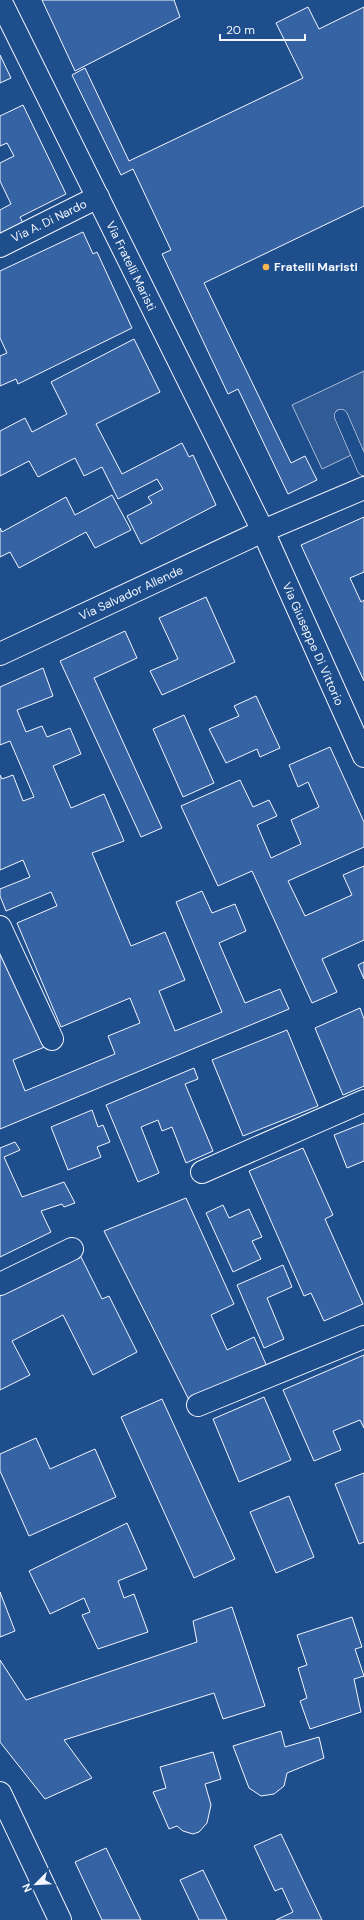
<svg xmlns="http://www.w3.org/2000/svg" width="364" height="1920" viewBox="0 0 364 1920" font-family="'DM Sans',sans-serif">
<rect width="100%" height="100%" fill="#1f4e8c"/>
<!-- built -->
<polygon fill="#305b95" stroke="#a8bbd7" points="364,371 364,449 322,469 292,405"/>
<!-- building -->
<g fill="#3563a3" stroke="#f2f6ff">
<polygon points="42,0 174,0 180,17 75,71"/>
<polygon points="308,7 319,29 364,7 364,206 204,283 291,463 305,456 317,480 288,494 238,389 228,394 162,254 171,250 133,169 121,175 72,75 85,68 129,161 303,78 276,23"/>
<polygon points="0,55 11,78 0,83"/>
<polygon points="23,105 66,194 20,217 23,223 0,235 0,210 11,204 0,181 0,163 14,156 7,143 0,146 0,116"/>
<polygon points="83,232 93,254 97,252 132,328 18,384 16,379 0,386 0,356 7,353 0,338 0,271"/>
<polygon points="134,339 160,392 96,424 122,474 182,443 189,457 193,455 216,505 141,544 127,516 152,503 148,497 163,489 157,479 118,499 102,467 84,476 75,458 38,477 29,461 0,476 0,431 25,418 32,432 67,414 51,382"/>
<polygon points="112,495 131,530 95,548 86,532 19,568 10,552 0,557 0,528 2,532 66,497 75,515"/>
<polygon points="364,517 364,572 350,578 361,602 364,600 364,681 301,545"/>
<polygon points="206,597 235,662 162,695 150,671 178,659 159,618"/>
<polygon points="125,631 137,658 94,678 162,828 141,837 60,661"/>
<polygon points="43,668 53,696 17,710 26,732 42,726 47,737 70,728 81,754 53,766 71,808 104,794 124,841 92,853 131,946 165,932 185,980 159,991 175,1031 222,1012 176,902 202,891 212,913 235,904 246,931 219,943 245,1003 280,989 289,1009 0,1129 0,935 47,1046 13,1060 25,1091 115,1054 108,1036 140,1023 130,998 61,1027 17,923 57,906 51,892 6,911 0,896 0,889 30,877 23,860 0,870 0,775 2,779 13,775 23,801 34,797 10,741 0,745 0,687"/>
<polygon points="256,696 280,748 260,757 257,749 226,763 209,729 239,716 234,706"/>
<polygon points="184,715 214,783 183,797 153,729"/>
<polygon points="330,747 364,822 364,847 288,881 305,916 352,895 343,875 364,866 364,940 322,959 337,992 312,1003 252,871 218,886 181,806 240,780 253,807 269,800 277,816 257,825 271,858 301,844 291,820 319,807 308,782 298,787 289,765"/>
<polygon points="364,962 364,979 358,965"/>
<polygon points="360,1008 364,1019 364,1086 343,1095 315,1028"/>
<polygon points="287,1030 318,1106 243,1136 212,1060"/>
<polygon points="194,1068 198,1079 185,1084 213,1151 186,1163 172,1127 162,1131 158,1120 141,1127 159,1173 138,1182 106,1105"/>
<polygon points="92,1110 98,1127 103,1125 110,1142 97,1147 101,1157 68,1170 51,1127"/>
<polygon points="364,1123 364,1161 347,1168 334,1135"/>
<polygon points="15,1142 20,1150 4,1157 22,1197 64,1182 75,1203 64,1207 62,1204 41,1211 51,1232 0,1257 0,1148"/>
<polygon points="303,1148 333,1215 325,1219 363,1304 324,1321 311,1293 304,1296 249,1171"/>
<polygon points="186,1198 234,1304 211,1315 227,1350 254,1337 268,1369 189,1400 104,1231"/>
<polygon points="223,1205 229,1218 249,1209 262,1237 252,1241 261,1259 233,1272 206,1213"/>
<polygon points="80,1255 102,1299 109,1296 137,1352 93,1375 63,1315 12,1341 30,1375 0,1390 0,1295"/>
<polygon points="283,1265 292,1287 267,1298 284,1339 264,1348 237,1285"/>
<polygon points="364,1355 364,1428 360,1420 333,1431 341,1450 314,1461 283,1390"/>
<polygon points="264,1397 291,1460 239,1482 213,1419"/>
<polygon points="162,1399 235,1559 194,1578 121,1417"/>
<polygon points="36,1438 50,1469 95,1449 116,1497 29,1536 0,1471 0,1454"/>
<polygon points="364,1473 364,1542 359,1544 335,1484"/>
<polygon points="289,1496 314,1557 276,1573 250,1512"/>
<polygon points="127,1523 147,1569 118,1581 124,1598 134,1594 148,1632 98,1649 82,1615 90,1612 84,1598 50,1614 29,1571"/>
<polygon points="0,1592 15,1631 0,1637"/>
<polygon points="232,1607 265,1706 223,1719 214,1693 64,1740 92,1778 45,1799 0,1742 0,1660 26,1700 197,1642 193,1621"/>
<polygon points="352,1617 362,1647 355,1649 364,1676 354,1679 361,1712 310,1729 300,1701 307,1698 298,1668 307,1665 297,1635"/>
<polygon points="281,1731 285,1747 319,1737 324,1758 287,1773 284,1786 274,1794 261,1796 249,1788 233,1746"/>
<polygon points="213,1752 221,1779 205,1784 211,1805 207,1823 199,1832 193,1834 183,1831 177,1826 169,1829 153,1792 166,1788 160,1767"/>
<polygon points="281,1834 322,1920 276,1920 293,1912 282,1888 275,1891 254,1846"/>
<polygon points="106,1848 141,1920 102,1920 75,1862"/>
<polygon points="203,1870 227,1920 199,1920 180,1880"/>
</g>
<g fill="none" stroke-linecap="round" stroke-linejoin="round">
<defs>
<polyline id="lane" points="341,416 364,469"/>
<g id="street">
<polyline points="0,246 98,197"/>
<polyline points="0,654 263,531 364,488"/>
<polyline points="0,927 52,1039"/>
<polyline points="202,1172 364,1101"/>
<polyline points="0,1284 72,1249"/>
<polyline points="198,1405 364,1337"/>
</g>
<g id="secondary">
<polyline points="0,0 263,531 364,756"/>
<polyline points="0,1793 60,1920"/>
</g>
</defs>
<!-- lane casing -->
<use href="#lane" stroke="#f2f6ff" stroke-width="14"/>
<!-- street casing -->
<use href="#street" stroke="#f2f6ff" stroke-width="24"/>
<!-- secondary casing -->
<use href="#secondary" stroke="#f2f6ff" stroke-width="24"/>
<!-- lane -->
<use href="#lane" stroke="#1f4e8c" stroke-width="13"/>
<!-- street -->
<use href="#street" stroke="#1f4e8c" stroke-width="22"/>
<!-- secondary -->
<use href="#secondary" stroke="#1f4e8c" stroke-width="22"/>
</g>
<!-- markers -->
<circle fill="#ffb74d" stroke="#1f4e8c" stroke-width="1.5" cx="266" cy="267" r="4"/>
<g text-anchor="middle" stroke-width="3" stroke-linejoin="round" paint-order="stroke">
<!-- street labels -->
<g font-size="12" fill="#f2f6ff" stroke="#1f4e8c">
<text transform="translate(49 221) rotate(-26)" y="4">Via A. Di Nardo</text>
<text transform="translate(131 266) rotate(64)" y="4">Via Fratelli Maristi</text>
<text transform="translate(131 593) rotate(-25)" y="4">Via Salvador Allende</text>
<text transform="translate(313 644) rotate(66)" y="4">Via Giuseppe Di Vittorio</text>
</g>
<!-- poi labels -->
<g font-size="12" font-weight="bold" fill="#f2f6ff" stroke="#1f4e8c" text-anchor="start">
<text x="274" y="271">Fratelli Maristi</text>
</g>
</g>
<!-- north arrow -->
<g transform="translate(36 1884) rotate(246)" stroke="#1f4e8c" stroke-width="3" paint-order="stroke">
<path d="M0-3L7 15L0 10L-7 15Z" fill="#f2f6ff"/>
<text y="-6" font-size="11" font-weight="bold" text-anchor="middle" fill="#f2f6ff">N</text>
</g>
<!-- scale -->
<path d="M220 34v6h85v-6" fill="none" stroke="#f2f6ff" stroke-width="2"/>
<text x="226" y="34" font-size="12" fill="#f2f6ff" stroke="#1f4e8c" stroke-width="3" paint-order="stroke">20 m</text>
</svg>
